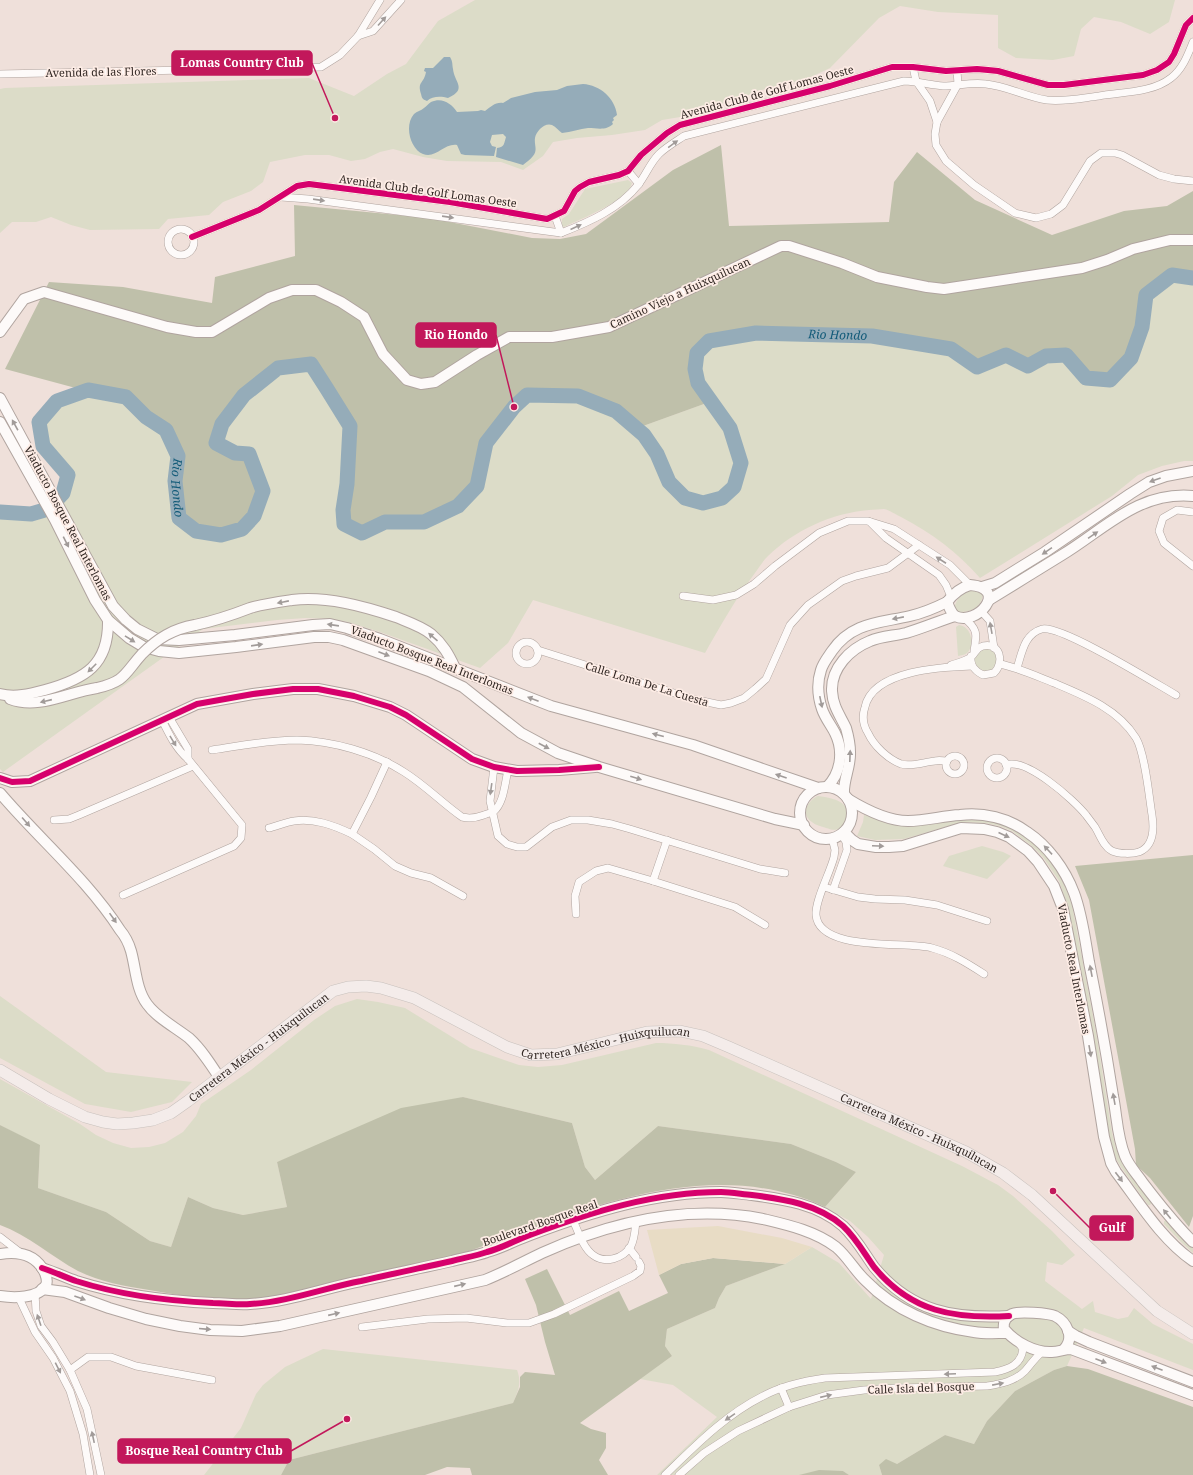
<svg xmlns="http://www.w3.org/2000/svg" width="1193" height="1475" viewBox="0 0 1193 1475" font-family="'Noto Serif',serif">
<rect width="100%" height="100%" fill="#efe0da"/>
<!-- green -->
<g fill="#dcdcc8">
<polygon points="475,0 1175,0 1169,22 1150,34 1121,22 1094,17 1081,29 1074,56 1053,60 1016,58 998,48 998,15 938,12 900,6 879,18 830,68 813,76 782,86 761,90 730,102 705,107 680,117 662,120 645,130 612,135 577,138 553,142 543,156 523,170 501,162 447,161 423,157 393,149 380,152 365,159 351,161 329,155 305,155 270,162 263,182 251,191 223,202 209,215 168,219 159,229 90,230 71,225 51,217 36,222 12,222 0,233 0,89 5,88 309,78 354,96 387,74 406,64 438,21"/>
<path d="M628,180L632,183C628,201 580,219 564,227L562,226V219L569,214L585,189Z"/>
<path d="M1173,280L1193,283V461H1184L1162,466L1138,475L1112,496L980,578C957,552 932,533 901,517C896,515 890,510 884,509C880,509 874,510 869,510C832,513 795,530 768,556C763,561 759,567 755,573C736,598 721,625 705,653L533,600L508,643L480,668L380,632L348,622L332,619L306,618L277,620L203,629L3,772L0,769V517L31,519L50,513L67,496L73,473L47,444L44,423L59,406L89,395L124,401L143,420L163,434L173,457L170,481L221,540L245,533L258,518L236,449L221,440L226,427L247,398L279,372L308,369L345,427L343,483L338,510L362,538L386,527L402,528L487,462L491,445L517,410L529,400L577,401L614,416L632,430L715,400L702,380L700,368L701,355L711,345L756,338L871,341L949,354L976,373L1005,360L1028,372L1047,361L1064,360L1084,383L1146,328L1151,297Z"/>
<path d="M970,590H976L983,595C981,608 970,613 957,612L954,609C956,599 961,594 970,590Z"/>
<path d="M959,625C971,626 976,645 967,653C965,655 961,655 958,656L956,627Z"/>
<circle cx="986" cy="660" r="11"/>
<path d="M818,796C826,797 839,799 844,805C853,812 848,826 838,829C834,831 830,829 826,828C821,826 815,825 812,822C800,814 808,800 818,796Z"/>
<path d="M864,815C890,824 905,827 933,824C943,822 953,818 963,818C978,818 1000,821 1014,828C1018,830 1022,834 1026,837C1049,854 1063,877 1072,905L1096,1032L1112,1133L1116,1149L1123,1165L1152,1202L1150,1205H1148L1121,1167L1116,1159L1109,1134L1093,1033L1068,906L1059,881L1043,857L1032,846L1012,831L1000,826L986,823L962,822L904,839L875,840L857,836L863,822Z"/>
<polygon points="982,846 1003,852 1011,856 987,879 943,866 949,856"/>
<polygon points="0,996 106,1072 192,1082 172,1102 131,1112 85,1104 0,1058"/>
<path d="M357,999L378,1002L405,1008L470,1048L519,1065L538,1067L562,1065L656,1043C674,1043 691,1045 709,1050L962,1166L998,1185L1013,1196L1052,1231L1075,1255L1062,1265L1047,1262L1045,1281L1082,1309L1093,1301L1095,1312L1118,1319L1128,1317L1134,1308L1153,1324L1193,1344V1370L1084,1328L1067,1366L1054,1370L1015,1391L987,1421L974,1444L945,1435L897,1464L879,1465L882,1475H849L843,1471L799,1475H657L717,1417L673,1385L640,1379L672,1356L665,1346L667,1329L715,1308L719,1298L726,1286L785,1264L812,1247L839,1263L871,1299L884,1255L868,1237L850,1221L825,1207L856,1172L836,1162L791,1144L658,1126L595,1180L585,1167L572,1123L463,1097L277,1162L287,1207L243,1215L213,1208L188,1197L171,1247L150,1241L106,1212L38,1188L40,1146L0,1125V1079L80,1124L96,1135L113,1143L131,1148L149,1147L165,1143L183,1132L196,1116L201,1104L251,1070L314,1020L335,1006Z"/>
<polygon points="1164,1221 1166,1221 1193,1248 1193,1253 1181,1242 1164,1224"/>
<path d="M323,1349L517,1370C522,1383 518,1391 513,1403L289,1460L281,1475H204L241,1428L256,1394L263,1385L285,1367Z"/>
</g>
<!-- forest -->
<g fill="#bfc0aa">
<polygon points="721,145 729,226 889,222 894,182 917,152 975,200 1052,235 1124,211 1167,206 1193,191 1193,283 1173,280 1151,297 1146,328 1135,360 1112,385 1084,383 1064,360 1047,361 1028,372 1005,360 976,373 949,354 871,341 756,338 711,345 701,355 700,368 702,380 715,400 632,430 614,416 577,401 529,400 517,410 491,445 481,489 460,510 425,527 386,527 362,538 340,527 338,510 343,483 345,427 308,369 279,372 247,398 226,427 221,440 236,449 252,450 267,491 258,518 245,533 221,540 194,535 175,520 170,481 173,457 163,434 143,420 124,401 5,369 49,282 123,287 212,303 215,277 295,256 294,205 429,218 532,238 560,239 586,234 673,170"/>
<polygon points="1193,855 1193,1216 1189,1227 1150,1178 1136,1165 1135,1149 1089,900 1075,866"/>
<path d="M463,1097L572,1123L585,1167L595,1180L658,1126L791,1144L836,1162L856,1172L825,1207C728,1162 622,1195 528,1229C506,1237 485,1246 463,1253C430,1263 395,1269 362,1276C326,1285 289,1296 252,1299C218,1302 182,1296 149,1290C125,1286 100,1282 78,1271C52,1257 28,1235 0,1225V1125L40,1145L38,1188L106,1212L150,1241L171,1247L188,1197L213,1208L243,1215L287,1207L277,1162L401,1108Z"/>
<polygon points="713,1258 785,1264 726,1286 719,1298 715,1308 667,1329 665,1346 672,1356 580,1423 591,1429 606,1433 606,1448 599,1460 608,1475 472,1475 470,1468 447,1467 425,1475 281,1475 289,1460 513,1403 520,1387 520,1377 525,1372 555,1375 545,1342 536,1305 525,1279 547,1269 570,1315 619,1291 629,1311 668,1293 659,1275 681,1264"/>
<polygon points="1067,1366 1088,1369 1193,1407 1193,1475 882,1475 879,1465 886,1459 897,1464 945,1435 974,1444 987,1421 1015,1391 1054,1370"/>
<polygon points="819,1470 843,1471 849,1475 799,1475"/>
</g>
<!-- sand -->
<polygon fill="#e8dcc5" points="718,1226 782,1238 812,1247 785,1264 713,1258 681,1264 659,1275 647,1230"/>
<!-- water -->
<g fill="#95acb9">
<path d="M444,57H450C453,62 452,64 453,69C454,82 468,89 448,98C441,96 432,96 427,101C422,99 422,98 421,94C417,81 424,84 426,72L424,71L425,68H433Z"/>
<path d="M583,84C600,85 615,98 617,115L613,118L614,120L612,122L613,124C606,131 597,128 588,128C580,129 571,132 562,133C559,131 556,127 552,125C545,122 536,131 535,138C534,145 538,150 533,156C530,160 526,162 523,165L496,157L497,148C505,147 504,143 506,137L503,134L492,135L490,142L492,146L496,147L494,156L465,155L461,154L457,145C444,143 436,159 423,154C410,149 404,125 414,114C417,111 421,111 424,108C427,106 428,104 431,102C442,97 451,103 457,112L478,111L481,110L485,111C491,107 495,102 503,103L511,98L535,92L557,90L567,86Z"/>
</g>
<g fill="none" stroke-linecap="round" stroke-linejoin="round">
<!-- river -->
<path stroke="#95acb9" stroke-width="15" id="s1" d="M0,512L31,514L48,509L63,493L68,475L43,446L39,422L57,401L88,390L126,397L146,417L166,430L178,456L175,481L179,518L196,531L221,535L242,529L254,516L263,491L249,454L235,453L216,443L222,424L244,395L278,368L311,364L327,389L350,426L347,484L343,510L344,524L362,533L385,522H424L458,506L477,486L486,443L514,407L527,395L578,396L616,411L644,435L657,454L669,482L685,498L703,503L722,498L734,487L741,463L730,428L698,383L695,369L697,353L709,341L756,333L872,336L951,349L977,367L1006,355L1028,366L1046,356L1066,355L1086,378L1110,380L1131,358L1142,327L1146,295L1172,275L1193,278"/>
<defs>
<g id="street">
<polyline points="358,36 373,31 401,0"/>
<polyline points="913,67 916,81 930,101 937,122"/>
<polyline points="957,71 958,84 937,122 935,134 936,145 946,161 974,185 1015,213 1036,218 1051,214 1063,205 1090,161 1101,153 1115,153 1122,155 1159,175 1174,179 1193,181"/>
<polyline points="0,74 321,67 340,55 358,36 380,0"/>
<polyline points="628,171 639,184"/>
<path d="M281,197L308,199L561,233C589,222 619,209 638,185C646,175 650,163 659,154C666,147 675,142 684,136L904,81C917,81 930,85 943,86C957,86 971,82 986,84C1007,86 1026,97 1047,100C1064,102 1082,98 1099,96C1122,92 1152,93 1171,78C1183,69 1188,54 1193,42"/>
<polyline points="555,216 561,233"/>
<circle cx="181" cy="242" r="13"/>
<polyline points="192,237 259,210 297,186 309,184 450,202 547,219 564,211 575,191 580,187 589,182 619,175 628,171 641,155 667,133 680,125 830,86 892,67 913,67 946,71 977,69 988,70 998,71 1048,85 1064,85 1143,75 1157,70 1169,62 1174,54 1186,25 1193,18"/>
<polyline points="1193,512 1177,510 1163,518 1159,531 1164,543 1193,566"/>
<polyline points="870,522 886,538 939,575 946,585 951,597"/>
<polyline points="683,596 713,600 736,595 754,584 775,566 819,533 848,521 868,521 894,529 950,565 970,585"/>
<polyline points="981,611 990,621 994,648"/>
<path d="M964,618C978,629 977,634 974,651"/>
<circle cx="527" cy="653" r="11"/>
<polyline points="538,650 693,699 721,705 731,703 744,698 755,689 766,679 790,625 808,605 842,581 856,576 888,568 919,545"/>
<path d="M1000,664C1019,668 1036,676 1054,683C1085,696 1118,709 1136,738C1145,753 1149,796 1152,815C1154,828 1154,846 1139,852C1132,854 1119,854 1112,851C1103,846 1100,835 1095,827C1092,823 1089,819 1086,815C1074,800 1026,757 1006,765"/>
<path d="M951,665C957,663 967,661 972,656C976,652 976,648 983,646C1000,642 1005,662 994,673L983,675C975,671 970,666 971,656"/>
<path d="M1017,668C1022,653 1024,634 1042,629C1060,624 1155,683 1176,695"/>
<polyline points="169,717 188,749 188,759"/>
<path d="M212,750C240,746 268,740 297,740C333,741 373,752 404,772C425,785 442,803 462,817C470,819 476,818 484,815C486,814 490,813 493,812C504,804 505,782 508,770"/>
<circle cx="955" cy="765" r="9"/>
<circle cx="997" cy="768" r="10"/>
<path d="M947,761C943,761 939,760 935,761C924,762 912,767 901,764C888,759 874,746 868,733C863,725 862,716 865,707C873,670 942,667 972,666"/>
<polyline points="494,767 490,801 498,836 507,844 517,847 526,847 552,827 571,820 588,820 612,824 630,829 760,869 785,873"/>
<polyline points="54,820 69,819 79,815 193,766"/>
<path d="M269,828C277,826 286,822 294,821C314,818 333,825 352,834L371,797L387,762"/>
<polyline points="352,834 374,849 395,866 411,873 431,878 463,896"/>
<path d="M832,838L835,850L834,857C830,873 815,900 816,915C819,952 906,941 932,948C951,953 967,963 984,974"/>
<polyline points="653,881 667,840"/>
<polyline points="824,887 858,897 875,899 905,900 937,905 987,921"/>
<polyline points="833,890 847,850 846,842 841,834"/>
<path d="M123,895L234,846L241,838L242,825L188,759C176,749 169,734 162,720"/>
<polyline points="576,914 575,896 579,882 596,871 608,868 653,881 735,907 765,925"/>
<path d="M573,1220C578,1231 583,1248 593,1255C605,1264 623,1259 631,1246C635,1238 635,1229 636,1221"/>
<polyline points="0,1237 22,1254"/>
<polyline points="629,1248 636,1257"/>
<polyline points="35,1293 36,1311 41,1326 53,1342 70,1370 87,1409 101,1475"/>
<polyline points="19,1298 35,1332 53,1358 70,1391 83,1434 90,1475"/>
<polyline points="362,1327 428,1319 466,1318 507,1323 529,1323 554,1314 633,1276 640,1271 641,1266 639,1262"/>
<polyline points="70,1370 88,1357 111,1357 136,1366 212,1380"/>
<polyline points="781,1388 789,1407"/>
<path d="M665,1475C695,1446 725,1415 763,1396C782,1386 803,1381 825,1378L995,1372C1009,1369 1021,1365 1023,1349L1018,1342"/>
<path d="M679,1475L704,1453L738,1431L789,1407L827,1395L864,1390L898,1388L987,1386C1001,1384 1015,1381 1025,1371C1031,1364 1035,1358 1042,1352"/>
</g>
<g id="secondary">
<polyline points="0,332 24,299 44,292 167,327 196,332 212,332 269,298 292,290 316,290 341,302 364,317 383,354 407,380 421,384 435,382 477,355 509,337 552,337 609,327 781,246 789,246 842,263 877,277 927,287 944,289 1082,268 1107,260 1133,249 1170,240 1193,240"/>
<polyline points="0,398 113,606 126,620 137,629 157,639 179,640 235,635 313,625 330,624 347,628 380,639 551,706 693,745 818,788"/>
<polyline points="0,422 55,520 95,600 108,620 129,638 144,647 159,651 179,653 236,647 314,637 329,637 343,640 429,671 463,687 521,733 558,753 599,767 775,819 804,825"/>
<path d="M970,585C1010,588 977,627 955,616C951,613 949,607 947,602C953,594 960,588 970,585Z"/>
<polyline points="982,587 995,583 1045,552 1130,494 1149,482 1166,476 1193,471"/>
<path d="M989,600C1013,585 1038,570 1062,555C1105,529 1138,491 1193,496"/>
<path d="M195,625C214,621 232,615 250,608C263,604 278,602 292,600C327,596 363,606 396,617C408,622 421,626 431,634C443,644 449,655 455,668"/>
<path d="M0,694C15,698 30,694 45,690C85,679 109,665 108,620"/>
<path d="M10,699C39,710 68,692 97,688"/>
<polyline points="0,778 12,782 30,781 197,704 253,694 293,689 318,689 354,696 390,707 406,715 472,759 494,767 517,771 559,770 595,767"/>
<path d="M827,787C841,773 844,751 835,733C831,725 825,718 822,709C818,697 817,682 821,670C823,663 828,657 832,651C852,622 880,623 910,616C923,613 935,608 947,602"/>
<circle cx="826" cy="813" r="26"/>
<path d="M0,793C39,839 87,879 120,930C125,936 129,944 131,951C136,969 136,989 147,1004C157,1018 175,1027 189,1038C201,1049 210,1063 219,1077"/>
<path d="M844,794C843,780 851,766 850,752C850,744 848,735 846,728C840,715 833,707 832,691C831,668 850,649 870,641C881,636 894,636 906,633C923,628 939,621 955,616"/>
<path d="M848,799C866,810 888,821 908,821C926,821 942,816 960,815C983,812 1008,818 1027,832C1048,846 1065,869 1074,893C1082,914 1085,939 1089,962C1098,1007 1106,1051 1113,1096C1117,1116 1117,1137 1125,1156C1129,1166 1137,1174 1143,1183C1159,1204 1175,1224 1193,1242"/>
<path d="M844,832L852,840L858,844L876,847H889L903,846L961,828L984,829L997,832L1009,837L1028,851L1038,862L1054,886L1063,909L1088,1036L1104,1137L1111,1163L1116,1172C1139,1202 1161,1239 1193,1261"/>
<path d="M0,1254C18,1251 36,1254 45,1273C46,1276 48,1281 46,1285C39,1299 12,1298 0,1296"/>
<path d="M42,1268C54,1272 65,1277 76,1281C120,1295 167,1301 213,1303C225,1303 238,1305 250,1304C288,1302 324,1288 361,1281C391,1274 421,1268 452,1261C463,1258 476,1256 487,1252C502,1248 516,1240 530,1235C591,1212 655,1192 721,1192C731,1192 741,1194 752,1195C783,1199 818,1204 843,1226C856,1238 864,1253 874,1267C911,1312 954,1319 1009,1316"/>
<path d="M42,1289L65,1292L109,1308L146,1319L180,1326L210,1330L242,1331L280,1326L485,1280C505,1272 523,1262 542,1253C611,1222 688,1204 763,1219C788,1225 815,1231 836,1247C848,1257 855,1271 866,1281C894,1310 934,1327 974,1332C984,1334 996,1333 1007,1333"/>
<polyline points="1068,1331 1076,1336 1089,1342 1193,1382"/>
<path d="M1064,1349C1075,1338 1067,1322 1055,1316C1048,1313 1019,1311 1012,1314C1005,1317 1003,1323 1004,1329C1015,1342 1035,1353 1052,1352C1059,1352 1064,1349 1071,1349L1193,1395"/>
</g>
<g id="primary">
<path id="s2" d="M0,1070L49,1099L85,1117L103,1122L117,1124L133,1123L153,1120L171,1113L188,1101L333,991L348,987L366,986L381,988L414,998L507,1047L531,1055L557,1054L647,1032L680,1031L703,1036L729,1047L966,1152L1003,1173L1032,1195L1157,1311L1193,1334"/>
</g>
</defs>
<!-- street casing -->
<use href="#street" stroke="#b0a49f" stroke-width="8"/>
<!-- secondary casing -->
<use href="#secondary" stroke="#b0a49f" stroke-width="12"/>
<!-- primary casing -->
<use href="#primary" stroke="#c8c1bd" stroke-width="12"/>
<!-- street -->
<use href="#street" stroke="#fdfaf9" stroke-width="7"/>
<!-- secondary -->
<use href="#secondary" stroke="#fdfaf9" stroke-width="10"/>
<!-- primary -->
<use href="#primary" stroke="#f4ecea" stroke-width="11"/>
<defs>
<path id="secondary-bridge" d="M97,688C126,681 124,674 142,654C158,638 173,629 195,625"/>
</defs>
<!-- secondary-bridge casing -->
<use href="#secondary-bridge" stroke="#b0a49f" stroke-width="12" stroke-linecap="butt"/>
<!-- secondary-bridge -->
<use href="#secondary-bridge" stroke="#fdfaf9" stroke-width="10"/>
<defs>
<g id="cycleway">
<polyline points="192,237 259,210 297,186 309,184 450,202 547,219 564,211 575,191 580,187 589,182 619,175 628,171 641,155 667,133 680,125 830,86 892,67 913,67 946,71 977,69 988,70 998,71 1048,85 1064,85 1143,75 1157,70 1169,62 1174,54 1186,25 1193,18"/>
<polyline points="0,778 12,782 30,781 197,704 253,694 293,689 318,689 354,696 390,707 406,715 472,759 494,767 517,771 559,770 599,767"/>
<path d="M42,1268C54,1272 65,1277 76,1281C120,1295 167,1301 213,1303C225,1303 238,1305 250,1304C288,1302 324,1288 361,1281C391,1274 421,1268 452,1261C463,1258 476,1256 487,1252C502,1248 516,1240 530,1235C591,1212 655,1192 721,1192C731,1192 741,1194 752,1195C783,1199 818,1204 843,1226C856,1238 864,1253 874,1267C911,1312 954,1319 1009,1316"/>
</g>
</defs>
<!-- cycleway casing -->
<use href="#cycleway" stroke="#fdece5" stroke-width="8"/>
<!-- cycleway -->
<use href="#cycleway" stroke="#d6006c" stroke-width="6"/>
</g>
<!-- one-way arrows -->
<defs><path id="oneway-solid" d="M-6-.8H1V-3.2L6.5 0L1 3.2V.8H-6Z"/></defs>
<g fill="#a19b99">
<use href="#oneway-solid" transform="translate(382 21) rotate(-48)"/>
<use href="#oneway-solid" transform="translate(673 144) rotate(-36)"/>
<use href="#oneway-solid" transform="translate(319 200) rotate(8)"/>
<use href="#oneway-solid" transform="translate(448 217) rotate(8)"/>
<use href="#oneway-solid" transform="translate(576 227) rotate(-24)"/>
<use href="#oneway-solid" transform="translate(15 425) rotate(-119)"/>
<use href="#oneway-solid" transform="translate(1155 480) rotate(160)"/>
<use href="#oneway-solid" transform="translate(1093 535) rotate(-34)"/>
<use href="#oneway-solid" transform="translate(66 542) rotate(63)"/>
<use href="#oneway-solid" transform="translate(1047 551) rotate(146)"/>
<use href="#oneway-solid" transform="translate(941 560) rotate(-147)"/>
<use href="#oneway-solid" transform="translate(283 602) rotate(169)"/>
<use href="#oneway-solid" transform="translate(898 618) rotate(169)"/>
<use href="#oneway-solid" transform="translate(333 625) rotate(-172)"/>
<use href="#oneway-solid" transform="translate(991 628) rotate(-100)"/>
<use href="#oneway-solid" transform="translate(433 637) rotate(-139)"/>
<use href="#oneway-solid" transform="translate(130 639) rotate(32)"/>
<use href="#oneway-solid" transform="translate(257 645) rotate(-8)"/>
<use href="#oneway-solid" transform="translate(384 654) rotate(21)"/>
<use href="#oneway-solid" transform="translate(92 668) rotate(135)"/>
<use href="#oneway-solid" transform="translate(533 699) rotate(-159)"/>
<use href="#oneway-solid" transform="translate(46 701) rotate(167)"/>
<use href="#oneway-solid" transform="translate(821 702) rotate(78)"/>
<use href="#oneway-solid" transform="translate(658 735) rotate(-165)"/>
<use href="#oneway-solid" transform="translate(173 741) rotate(59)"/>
<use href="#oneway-solid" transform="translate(544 746) rotate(28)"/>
<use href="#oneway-solid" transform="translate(850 756) rotate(-88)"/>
<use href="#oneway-solid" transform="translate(781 776) rotate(-161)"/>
<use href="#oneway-solid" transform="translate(636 778) rotate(17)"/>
<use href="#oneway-solid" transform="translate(491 789) rotate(98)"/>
<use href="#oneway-solid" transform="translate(26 822) rotate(49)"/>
<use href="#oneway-solid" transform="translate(1004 835) rotate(24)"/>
<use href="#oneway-solid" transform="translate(878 846) rotate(3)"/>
<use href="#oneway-solid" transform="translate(1048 850) rotate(-133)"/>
<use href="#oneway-solid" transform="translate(113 918) rotate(55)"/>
<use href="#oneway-solid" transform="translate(1091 971) rotate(-101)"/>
<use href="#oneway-solid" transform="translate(1090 1051) rotate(80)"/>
<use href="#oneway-solid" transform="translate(1114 1099) rotate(-100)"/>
<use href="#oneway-solid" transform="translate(1119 1177) rotate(53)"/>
<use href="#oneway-solid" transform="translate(1167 1214) rotate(-129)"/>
<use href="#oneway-solid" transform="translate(460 1285) rotate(-13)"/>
<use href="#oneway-solid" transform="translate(80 1298) rotate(20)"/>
<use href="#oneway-solid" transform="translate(334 1314) rotate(-13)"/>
<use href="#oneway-solid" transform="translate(39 1320) rotate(-109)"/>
<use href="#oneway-solid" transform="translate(205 1329) rotate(5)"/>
<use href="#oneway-solid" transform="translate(1101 1361) rotate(21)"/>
<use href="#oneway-solid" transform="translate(58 1368) rotate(63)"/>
<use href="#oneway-solid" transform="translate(1157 1368) rotate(-159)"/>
<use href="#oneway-solid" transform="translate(950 1374) rotate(178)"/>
<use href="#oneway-solid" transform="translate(998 1384) rotate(-11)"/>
<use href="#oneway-solid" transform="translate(826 1396) rotate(-13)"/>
<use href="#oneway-solid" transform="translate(730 1417) rotate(146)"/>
<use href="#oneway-solid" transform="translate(93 1437) rotate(-102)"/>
</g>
<g text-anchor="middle" stroke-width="3.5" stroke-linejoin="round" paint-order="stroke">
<!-- street labels -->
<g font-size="11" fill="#312723" stroke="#fdece5">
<text transform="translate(101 72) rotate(-1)" y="4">Avenida de las Flores</text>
<text transform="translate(767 92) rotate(-15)" y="4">Avenida Club de Golf Lomas Oeste</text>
<text transform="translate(428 191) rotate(8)" y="4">Avenida Club de Golf Lomas Oeste</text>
<text transform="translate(680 293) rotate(-25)" y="4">Camino Viejo a Huixquilucan</text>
<text transform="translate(68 523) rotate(62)" y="4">Viaducto Bosque Real Interlomas</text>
<text transform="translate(432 660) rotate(21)" y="4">Viaducto Bosque Real Interlomas</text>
<text transform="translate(647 684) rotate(17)" y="4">Calle Loma De La Cuesta</text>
<text transform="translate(1074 969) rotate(79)" y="4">Viaducto Real Interlomas</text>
<text dy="4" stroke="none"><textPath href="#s2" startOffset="678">Carretera México - Huixquilucan</textPath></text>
<text dy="4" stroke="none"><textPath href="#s2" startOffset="295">Carretera México - Huixquilucan</textPath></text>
<text dy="4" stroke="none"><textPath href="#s2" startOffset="1014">Carretera México - Huixquilucan</textPath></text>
<text transform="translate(540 1223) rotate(-19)" y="4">Boulevard Bosque Real</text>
<text transform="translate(921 1388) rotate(-2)" y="4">Calle Isla del Bosque</text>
</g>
<!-- water labels -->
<g font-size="12" font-style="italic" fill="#135b79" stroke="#fdece5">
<text dy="4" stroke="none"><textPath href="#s1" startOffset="1697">Rio Hondo</textPath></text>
<text dy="4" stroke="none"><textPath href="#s1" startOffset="364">Rio Hondo</textPath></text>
</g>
</g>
<!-- callouts -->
<path fill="none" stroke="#c2185b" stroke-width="1.5" d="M335 118L312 63M514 407L496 335M1053 1191L1090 1228M347 1419L291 1451"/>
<g fill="#c2185b" stroke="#fdece5" stroke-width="1.5">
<circle cx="335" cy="118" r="4"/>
<circle cx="514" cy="407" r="4"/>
<circle cx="1053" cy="1191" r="4"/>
<circle cx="347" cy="1419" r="4"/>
</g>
<g fill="#c2185b" stroke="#c2185b" stroke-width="1.5">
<rect x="172" y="51" width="140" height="24" rx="4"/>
<rect x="416" y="323" width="80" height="24" rx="4"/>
<rect x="1090" y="1216" width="43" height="24" rx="4"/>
<rect x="118" y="1439" width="173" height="24" rx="4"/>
</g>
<g font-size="12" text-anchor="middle" font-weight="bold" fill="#fff">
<text x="242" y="67">Lomas Country Club</text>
<text x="456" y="339">Rio Hondo</text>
<text x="1112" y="1232">Gulf</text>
<text x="204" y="1455">Bosque Real Country Club</text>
</g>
</svg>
